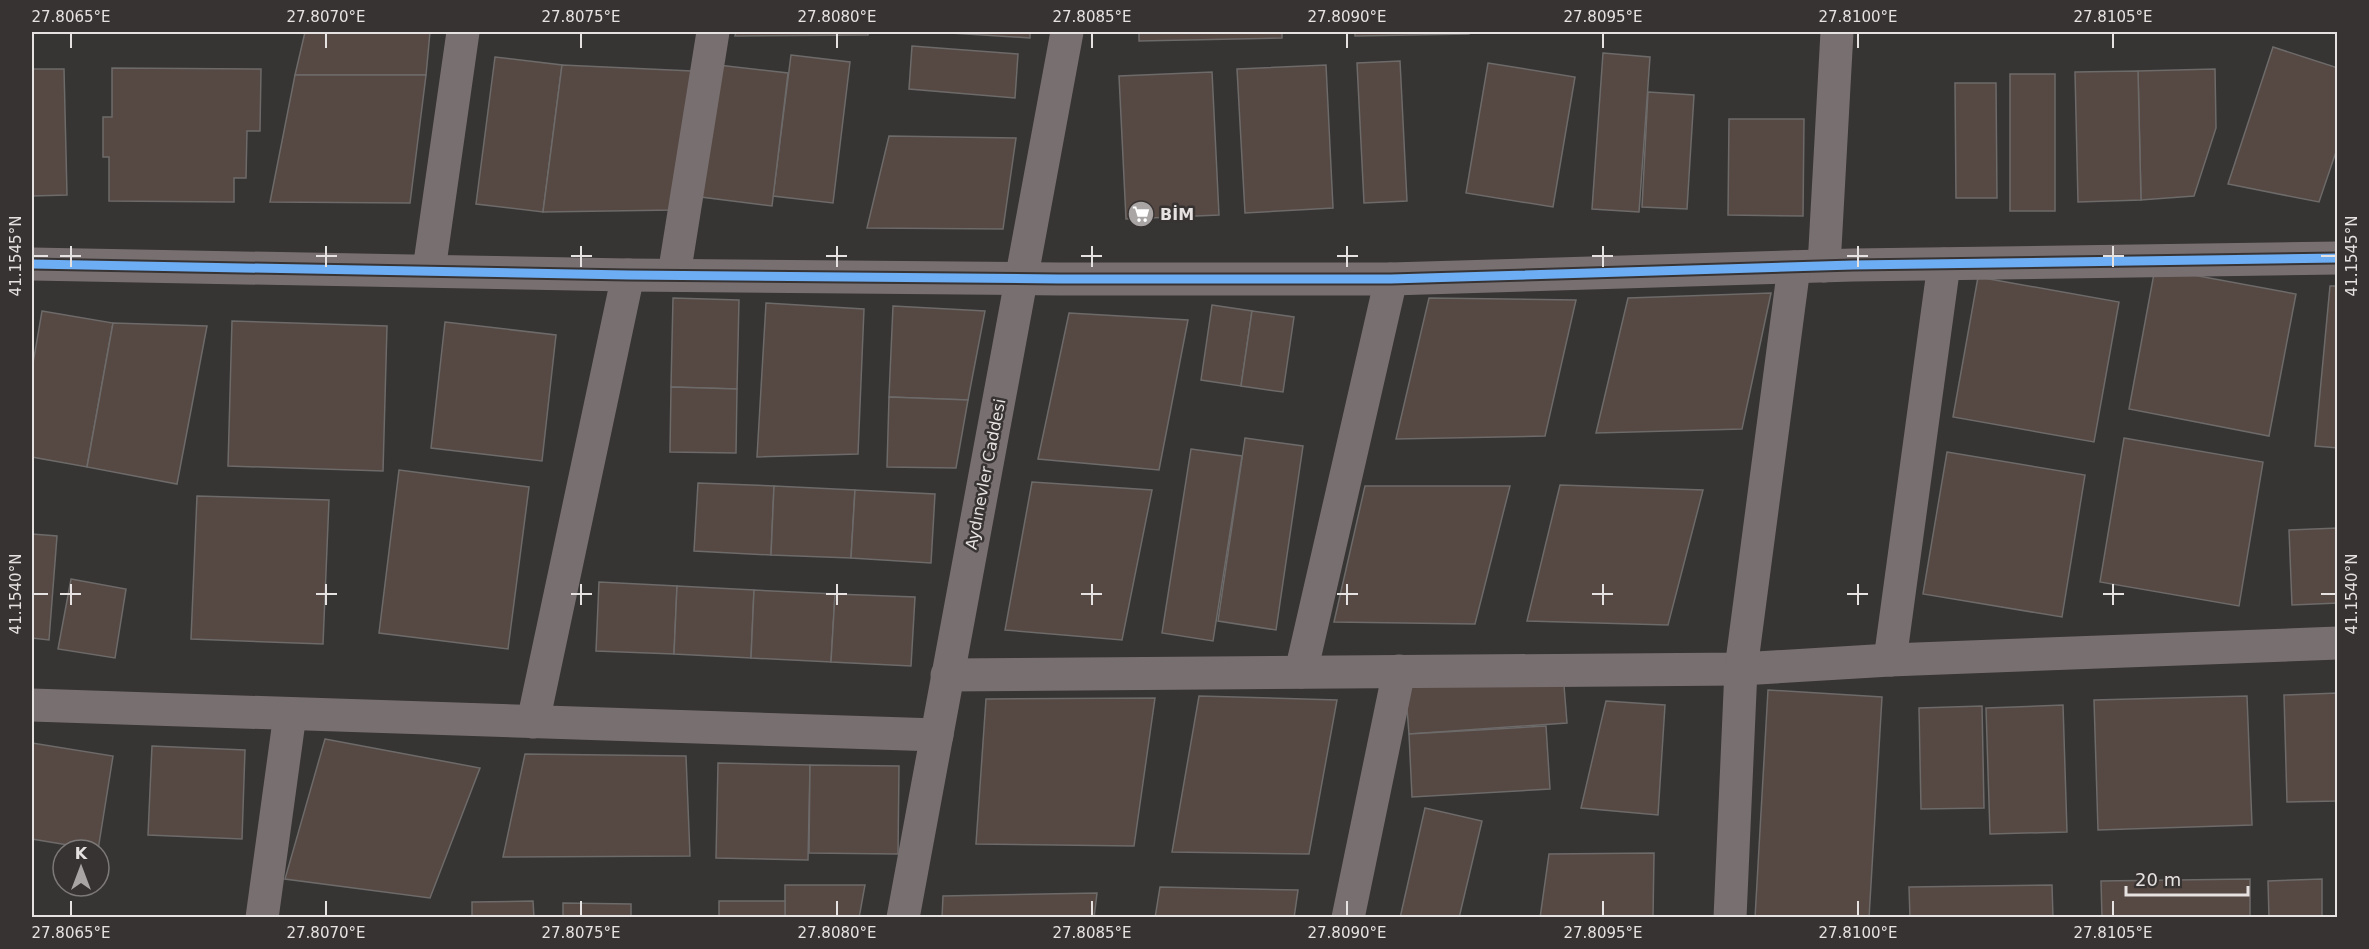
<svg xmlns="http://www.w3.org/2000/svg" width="2369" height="949" viewBox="0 0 2369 949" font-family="'DejaVu Sans',sans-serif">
<rect width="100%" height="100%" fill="#373434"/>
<!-- building -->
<g fill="#564842" stroke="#6d6a6a" stroke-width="1.5">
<polygon points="305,32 430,32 426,75 295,75"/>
<polygon points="736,32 868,32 868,35 735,36"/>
<polygon points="935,32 1030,32 1030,38"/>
<polygon points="1139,32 1282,32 1282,38 1139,41"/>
<polygon points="1355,32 1470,32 1469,34 1355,36"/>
<polygon points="912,46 1018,54 1015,98 909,89"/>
<polygon points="2273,47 2338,68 2338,146 2319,202 2228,184"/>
<polygon points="1603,53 1650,57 1639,212 1592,209"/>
<polygon points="791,55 850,62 833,203 773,196"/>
<polygon points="495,57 562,65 543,212 476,204"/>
<polygon points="1400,61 1407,201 1364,203 1357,63"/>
<polygon points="1488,63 1575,77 1553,207 1466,193"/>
<polygon points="562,65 692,71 673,210 543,212"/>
<polygon points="718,65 788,73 772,206 701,197"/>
<polygon points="1326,65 1333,208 1245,213 1237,69"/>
<polygon points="112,68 261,69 260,131 247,131 246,178 234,178 234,202 109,201 109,157 103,157 103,117 112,117"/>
<polygon points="32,69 64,69 67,195 32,196"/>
<polygon points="2215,69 2216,128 2194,196 2141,200 2138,71"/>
<polygon points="2138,71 2141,200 2078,202 2075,72"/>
<polygon points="1212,72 1219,215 1126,219 1119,76"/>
<rect x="2010" y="74" width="45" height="137"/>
<polygon points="295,75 426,75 410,203 270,202"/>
<polygon points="1955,83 1996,83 1997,198 1956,198"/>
<polygon points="1648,92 1694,95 1687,209 1642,207"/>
<polygon points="1729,119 1804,119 1803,216 1728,215"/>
<polygon points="889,136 1016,138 1003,229 867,228"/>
<polygon points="2155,268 2296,294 2269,436 2129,409"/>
<polygon points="1978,277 2119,302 2094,442 1953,417"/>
<polygon points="2330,286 2338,286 2338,448 2315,446"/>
<polygon points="1771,293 1742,429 1596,433 1628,298"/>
<polygon points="673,298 739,300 737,389 671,387"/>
<polygon points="1429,298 1576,300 1545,436 1396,439"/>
<polygon points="766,303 864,309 858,454 757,457"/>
<polygon points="1212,305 1252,311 1241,386 1201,380"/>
<polygon points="893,306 985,311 968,400 889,397"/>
<polygon points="42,311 113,323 87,467 32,457 32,369"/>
<polygon points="1252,311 1294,317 1283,392 1241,386"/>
<polygon points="1069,313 1188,320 1159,470 1038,459"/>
<polygon points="232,321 387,326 383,471 228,466"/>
<polygon points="445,322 556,335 542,461 431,448"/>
<polygon points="113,323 207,326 177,484 87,467"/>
<polygon points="671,387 737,389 736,453 670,452"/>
<polygon points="889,397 968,400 956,468 887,467"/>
<polygon points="1245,438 1303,446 1276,630 1218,621"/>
<polygon points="2124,438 2263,462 2239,606 2100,582"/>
<polygon points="1191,449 1242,456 1213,641 1162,633"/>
<polygon points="1947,452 2085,475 2062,617 1923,594"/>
<polygon points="399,470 529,487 508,649 379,633"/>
<polygon points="1032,482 1152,490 1122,640 1005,630"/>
<polygon points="698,483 774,486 771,555 694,551"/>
<polygon points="1560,485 1703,490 1668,625 1527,621"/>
<polygon points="774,486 855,490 851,558 771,555"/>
<polygon points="1365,486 1510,486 1475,624 1334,622"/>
<polygon points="855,490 935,494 931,563 851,558"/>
<polygon points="197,496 329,500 323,644 191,639"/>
<polygon points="2338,528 2338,603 2292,605 2289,530"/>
<polygon points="32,534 57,536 49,640 32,638"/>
<polygon points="71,579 126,589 115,658 58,649"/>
<polygon points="599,582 677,586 674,654 596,651"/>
<polygon points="677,586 754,590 751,658 674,654"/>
<polygon points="754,590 835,594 831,662 751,658"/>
<polygon points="835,594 915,597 911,666 831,662"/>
<polygon points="1563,673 1567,723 1409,734 1405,683"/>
<polygon points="1768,690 1882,697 1869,918 1755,918"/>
<polygon points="2338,693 2338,801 2287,802 2284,695"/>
<polygon points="1199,696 1337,700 1309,854 1172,852"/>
<polygon points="2247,696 2252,825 2098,830 2094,700"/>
<polygon points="1155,698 1134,846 976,844 986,699"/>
<polygon points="1606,701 1665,705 1658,815 1581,808"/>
<polygon points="2063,705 2067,832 1990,834 1986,708"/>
<polygon points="1982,706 1984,808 1921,809 1919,708"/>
<polygon points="1546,726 1550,789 1412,797 1409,734"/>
<polygon points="325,739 480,768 430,898 285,879"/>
<polygon points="32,743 113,756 98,850 32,839"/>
<polygon points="152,746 245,750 242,839 148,835"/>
<polygon points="525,754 686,756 690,856 503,857"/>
<polygon points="718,763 810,765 808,860 716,858"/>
<polygon points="810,765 899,766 898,854 809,853"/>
<polygon points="1425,808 1482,821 1459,918 1400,918"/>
<polygon points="1654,853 1653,918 1540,918 1549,854"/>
<polygon points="2250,879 2250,918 2102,918 2101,881"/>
<polygon points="2322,879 2322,918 2269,918 2268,881"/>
<polygon points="785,885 865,885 859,918 785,918"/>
<polygon points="2052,885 2053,918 1910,918 1909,887"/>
<polygon points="1160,887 1298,890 1294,918 1155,918"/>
<polygon points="1097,893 1094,918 942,918 943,896"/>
<polygon points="533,901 534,918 472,918 472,902"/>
<rect x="719" y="901" width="66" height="17"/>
<polygon points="563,903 631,904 631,918 563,918"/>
</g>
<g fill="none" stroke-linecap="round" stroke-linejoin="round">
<!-- minor -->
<g stroke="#786f70" stroke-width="33">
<polyline points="32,264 628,275 1059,279 1391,279 1853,265 2338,258"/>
<polyline points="1824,266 1837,32"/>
<polyline points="429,270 463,32"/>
<polyline points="674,275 713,32"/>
<polyline points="1890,660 1944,264"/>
<polyline points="1301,672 1391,279"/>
<polyline points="947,675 1741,669 1890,660 2338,643"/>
<polyline points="32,705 937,735"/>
<polyline points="533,722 628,275"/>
<polyline points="262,918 290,714"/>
<polyline points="903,918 1067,32"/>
<polyline points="1348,918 1399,671"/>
<polyline points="1730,918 1741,669 1794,267"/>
</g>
<defs>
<polyline id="cycleway" points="32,264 628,275 1059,279 1391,279 1853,265 2338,258"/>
</defs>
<!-- cycleway casing -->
<use href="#cycleway" stroke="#383333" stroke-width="13"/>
<!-- cycleway -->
<use href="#cycleway" stroke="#6dadf4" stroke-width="9"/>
</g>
<!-- ticks -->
<path fill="none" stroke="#e5e2e1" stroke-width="2" d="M71,33V48M326,33V48M581,33V48M837,33V48M1092,33V48M1347,33V48M1603,33V48M1858,33V48M2113,33V48M71,246V267M326,246V267M581,246V267M837,246V267M1092,246V267M1347,246V267M1603,246V267M1858,246V267M2113,246V267M33,256H48M60,256H81M316,256H337M571,256H592M826,256H847M1081,256H1102M1337,256H1358M1592,256H1613M1847,256H1868M2103,256H2124M2321,256H2336M71,584V605M326,584V605M581,584V605M837,584V605M1092,584V605M1347,584V605M1603,584V605M1858,584V605M2113,584V605M33,594H48M60,594H81M316,594H337M571,594H592M826,594H847M1081,594H1102M1337,594H1358M1592,594H1613M1847,594H1868M2103,594H2124M2321,594H2336M71,901V916M326,901V916M581,901V916M837,901V916M1092,901V916M1347,901V916M1603,901V916M1858,901V916M2113,901V916"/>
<!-- icons -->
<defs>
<symbol id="supermarket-disc" viewBox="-11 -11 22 22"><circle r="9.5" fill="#a8a5a4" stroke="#383333"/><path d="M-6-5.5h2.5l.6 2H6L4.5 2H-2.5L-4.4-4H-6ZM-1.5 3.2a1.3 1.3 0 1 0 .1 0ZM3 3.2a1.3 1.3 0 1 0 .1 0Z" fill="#fff"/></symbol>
</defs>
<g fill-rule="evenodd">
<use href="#supermarket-disc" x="1126" y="199" width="30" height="30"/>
</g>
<g text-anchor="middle" stroke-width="5" stroke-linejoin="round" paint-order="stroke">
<!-- poi labels -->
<g font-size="16" font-weight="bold" fill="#e5e2e1" stroke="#383333" text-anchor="start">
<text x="1160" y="220">BİM</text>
</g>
<!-- street labels -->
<g font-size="16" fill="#e5e2e1" stroke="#383333">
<text transform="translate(985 474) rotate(-79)" y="6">Aydınevler Caddesi</text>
</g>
</g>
<!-- border -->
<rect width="2369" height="949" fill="none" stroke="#383333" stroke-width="66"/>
<!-- north arrow -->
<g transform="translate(81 868)"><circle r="28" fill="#383333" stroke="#7d7979" stroke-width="1.5"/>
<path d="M0-4.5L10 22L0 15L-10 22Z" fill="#a8a5a4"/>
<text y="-9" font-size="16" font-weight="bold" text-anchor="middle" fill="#e5e2e1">K</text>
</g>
<!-- scale -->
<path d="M2126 886v9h122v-9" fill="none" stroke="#e5e2e1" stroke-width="3"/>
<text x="2135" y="886" font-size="18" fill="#e5e2e1" stroke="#383333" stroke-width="4.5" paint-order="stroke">20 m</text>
<rect x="33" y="33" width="2303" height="883" fill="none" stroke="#e5e2e1" stroke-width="2"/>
<g font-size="15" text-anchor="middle" fill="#e5e2e1">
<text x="71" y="22">27.8065°E</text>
<text x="326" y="22">27.8070°E</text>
<text x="581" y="22">27.8075°E</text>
<text x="837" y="22">27.8080°E</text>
<text x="1092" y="22">27.8085°E</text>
<text x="1347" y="22">27.8090°E</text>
<text x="1603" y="22">27.8095°E</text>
<text x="1858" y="22">27.8100°E</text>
<text x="2113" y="22">27.8105°E</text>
<text transform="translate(16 256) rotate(-90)" y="5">41.1545°N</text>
<text transform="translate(2352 256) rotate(-90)" y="5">41.1545°N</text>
<text transform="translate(16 594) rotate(-90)" y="5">41.1540°N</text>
<text transform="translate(2352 594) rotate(-90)" y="5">41.1540°N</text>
<text x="71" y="938">27.8065°E</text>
<text x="326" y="938">27.8070°E</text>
<text x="581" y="938">27.8075°E</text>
<text x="837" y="938">27.8080°E</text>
<text x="1092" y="938">27.8085°E</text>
<text x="1347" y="938">27.8090°E</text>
<text x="1603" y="938">27.8095°E</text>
<text x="1858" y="938">27.8100°E</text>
<text x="2113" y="938">27.8105°E</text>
</g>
</svg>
